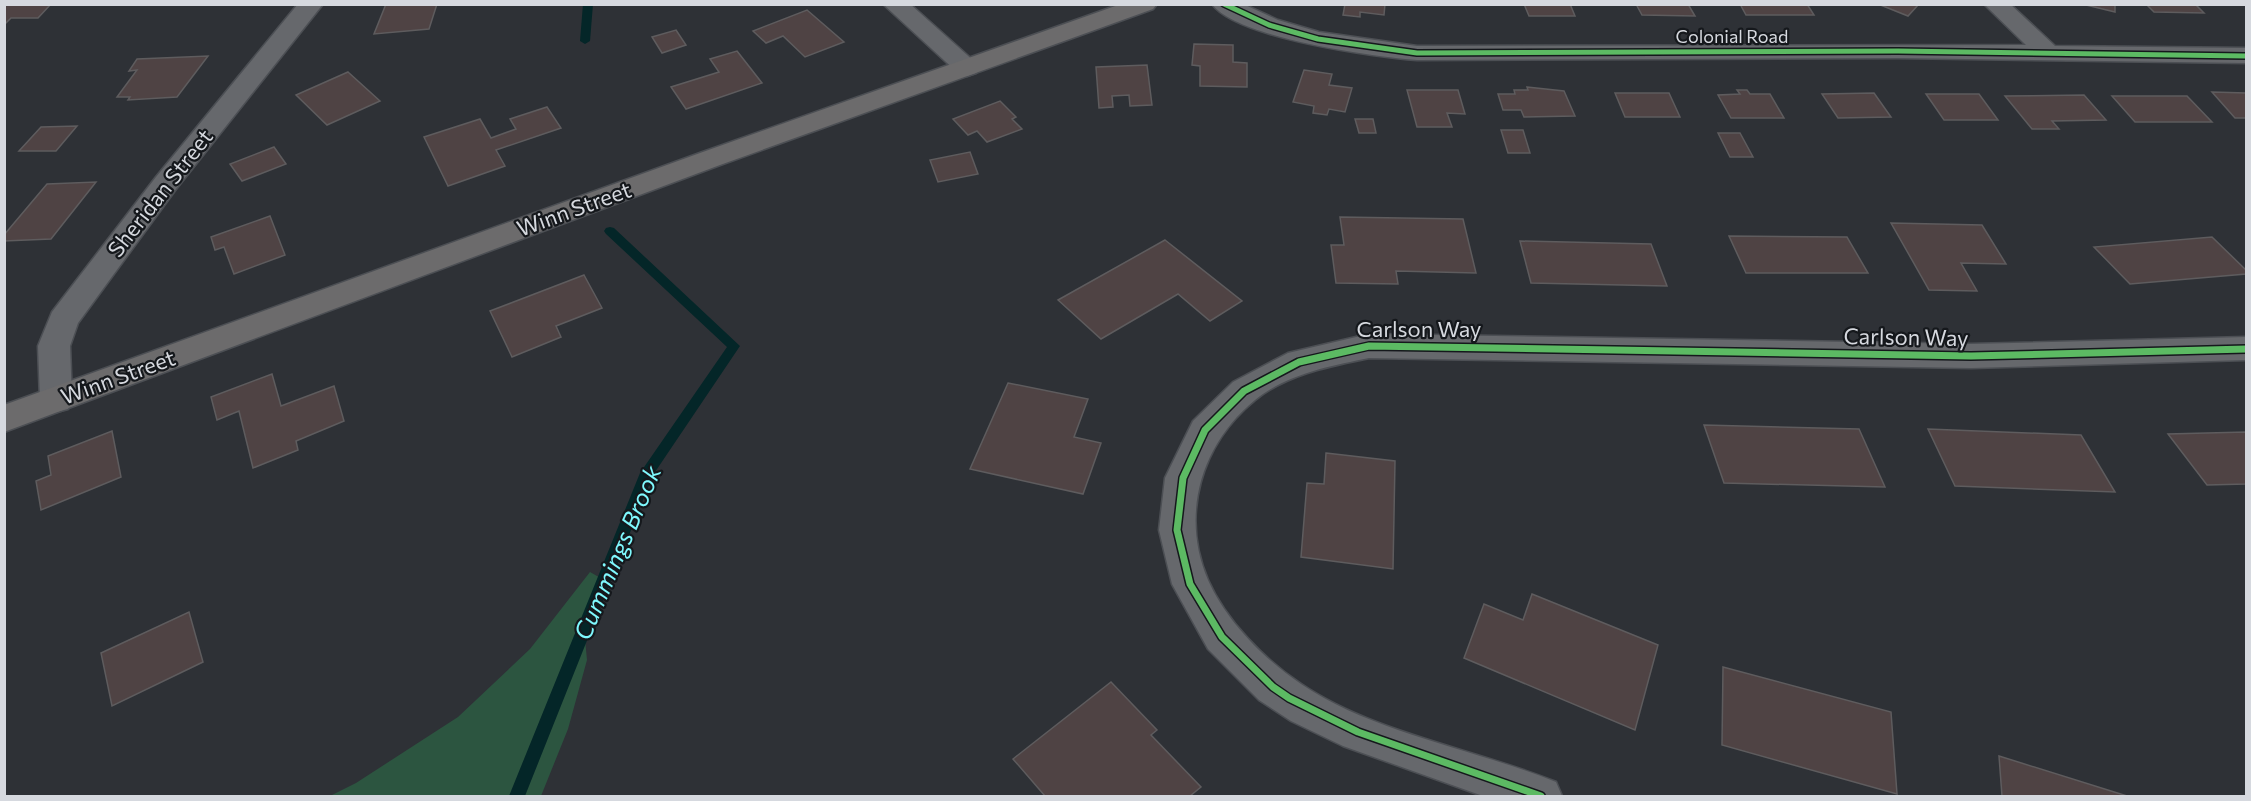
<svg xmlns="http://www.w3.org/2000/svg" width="2251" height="801" viewBox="0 0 2251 801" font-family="Commissioner,sans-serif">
<rect width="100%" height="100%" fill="#2e3136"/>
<!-- green -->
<polygon fill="#2c5540" points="590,572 611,584 584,629 587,660 568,729 541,796 330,796 356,783 458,717 530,649"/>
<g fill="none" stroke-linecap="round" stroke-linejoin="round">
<!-- stream -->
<g fill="#042628" fill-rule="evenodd">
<polygon points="583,4 593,4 590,41 585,44 580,41"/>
<polygon points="610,227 614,228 740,346 653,475 525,796 509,796 640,473 727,347 606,234 604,231 606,228"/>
</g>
</g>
<!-- building -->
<g fill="#4f4344" stroke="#5e5c5e" stroke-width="1.5">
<polygon points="4,4 51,4 38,18 11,18 4,25"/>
<polygon points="386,4 437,4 429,29 374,34"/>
<polygon points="1345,4 1385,4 1384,15 1360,12 1360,17 1343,15"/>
<polygon points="1524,4 1570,4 1575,16 1529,16"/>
<polygon points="1636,4 1688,4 1695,16 1642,15"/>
<polygon points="1740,4 1807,4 1814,15 1746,15"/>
<polygon points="1878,4 1919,4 1908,16"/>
<polygon points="2082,4 2115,4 2115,12"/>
<polygon points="2146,4 2195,4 2204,13 2154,12"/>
<polygon points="807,10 844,42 805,57 783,36 766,43 753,31"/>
<polygon points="676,30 686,45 662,53 652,37"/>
<polygon points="1194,44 1233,45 1233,62 1247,63 1247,87 1200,86 1200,66 1192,65"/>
<polygon points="737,51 762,83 686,109 671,87 719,72 710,59"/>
<polygon points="208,56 177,97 128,100 130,97 117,97 137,70 129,71 137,59"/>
<polygon points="1147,65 1152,105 1130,106 1129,95 1112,96 1113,107 1099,108 1096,67"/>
<polygon points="1304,70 1332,74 1329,85 1352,88 1345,112 1329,109 1327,115 1313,113 1314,106 1293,102"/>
<polygon points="348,72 380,101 327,125 296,95"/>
<polygon points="1527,87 1564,91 1575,116 1524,117 1521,110 1503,110 1498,94 1515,94 1514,90 1528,90"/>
<polygon points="1407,90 1458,90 1465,114 1447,113 1452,127 1417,127"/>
<polygon points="1737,90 1747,90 1750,94 1770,94 1784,118 1731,118 1718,95 1740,94"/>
<polygon points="2212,92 2246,93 2246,118 2235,118"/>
<polygon points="1615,93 1669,93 1680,117 1625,117"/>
<polygon points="1874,93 1891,117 1838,118 1822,94"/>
<polygon points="1926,94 1979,94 1998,120 1944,120"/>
<polygon points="2084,95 2106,120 2052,121 2059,129 2032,129 2005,96"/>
<polygon points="2112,96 2187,96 2212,122 2135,122"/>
<polygon points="1000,101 1016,117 1012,119 1022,129 987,142 977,131 968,135 953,119"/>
<polygon points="547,107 561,128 496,150 505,166 448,186 424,137 480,119 491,138 516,129 510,119"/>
<polygon points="1355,119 1373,119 1376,133 1359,133"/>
<polygon points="77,126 56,151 19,151 41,127"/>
<polygon points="1501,130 1523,130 1530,153 1508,153"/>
<polygon points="1718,133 1740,133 1753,157 1730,157"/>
<polygon points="274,147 286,164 242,181 230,164"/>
<polygon points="970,152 978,174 938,182 930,160"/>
<polygon points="96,182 51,239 4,241 4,235 47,184"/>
<polygon points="270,216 285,255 234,274 224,247 215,250 211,237"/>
<polygon points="1340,217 1463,219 1476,273 1396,271 1398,284 1336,283 1331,245 1344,245"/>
<polygon points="1891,223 1982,225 2006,264 1961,263 1977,291 1929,290"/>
<polygon points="1729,236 1847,237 1868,273 1746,273"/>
<polygon points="2212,237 2246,270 2246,274 2130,284 2094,247"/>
<polygon points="1165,240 1242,301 1210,321 1178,294 1101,339 1058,300"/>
<polygon points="1520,241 1651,244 1667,286 1531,283"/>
<polygon points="584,275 602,308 556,326 561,337 512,357 490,311"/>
<polygon points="272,374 281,406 334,386 344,421 296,441 298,450 253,468 239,411 217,420 211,397"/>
<polygon points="1008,383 1088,399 1074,437 1101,443 1083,494 970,469"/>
<polygon points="1704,425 1859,429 1885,487 1724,483"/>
<polygon points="1928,429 2081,435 2115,492 1955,486"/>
<polygon points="112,431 121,477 41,510 36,481 51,475 48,456"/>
<polygon points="2246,432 2246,484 2207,485 2168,434"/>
<polygon points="1326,453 1395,461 1393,569 1301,557 1307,483 1324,484"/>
<polygon points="1532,594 1658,645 1635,730 1464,658 1484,604 1523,620"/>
<polygon points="189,612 203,662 112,706 101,653"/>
<polygon points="1723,667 1891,712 1897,794 1722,745"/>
<polygon points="1111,682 1157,730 1151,735 1201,787 1190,796 1045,796 1013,759"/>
<polygon points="1999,756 2127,796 2002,796"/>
</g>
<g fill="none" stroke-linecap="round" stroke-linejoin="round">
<defs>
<g id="street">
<polygon points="298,4 323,4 176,189 78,323 70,346 72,400 68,409 56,412 44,409 40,400 38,346 52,312 156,177"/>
<polygon points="883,4 910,4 976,63 980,68 976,73 967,76 958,73"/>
<path d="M1212,4H1243L1278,20L1319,32L1417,46L2026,45L1984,4H2010L2055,46L2246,48V63L1898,58L1417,60C1376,57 1236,38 1212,4Z"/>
<path d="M1369,334L1971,344L2246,337V360L1971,368L1369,358C1330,366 1287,374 1255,400C1201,444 1180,515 1208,580C1226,621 1265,660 1301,684C1373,733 1475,749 1556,782L1562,796H1483L1343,746L1291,721L1259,700L1208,649L1172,584L1159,530L1165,478L1193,421L1233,382L1288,353Z"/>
</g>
<polygon id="secondary" points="1121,4 1157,4 1153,9 720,165 4,432 4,405 700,153"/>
</defs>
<!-- street casing -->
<use href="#street" stroke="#4c4f54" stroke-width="3"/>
<!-- secondary casing -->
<use href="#secondary" stroke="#4c4f54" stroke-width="3"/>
<!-- street -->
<use href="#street" fill="#66686c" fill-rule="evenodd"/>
<!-- secondary -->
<use href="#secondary" fill="#6c6b6c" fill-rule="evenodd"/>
<defs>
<polyline id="cycleway-far1" points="1224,4 1269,25 1318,39 1417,53 1898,51 2246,56"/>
<polyline id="cycleway" points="1541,796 1358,732 1289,698 1273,687 1222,637 1190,584 1177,530 1183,478 1205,430 1244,391 1299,362 1369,346 1971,356 2246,349"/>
</defs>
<!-- cycleway-far1 casing -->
<use href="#cycleway-far1" stroke="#15181c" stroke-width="8"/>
<!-- cycleway casing -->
<use href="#cycleway" stroke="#15181c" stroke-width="10"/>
<!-- cycleway-far1 -->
<use href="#cycleway-far1" stroke="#5cba63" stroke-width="5"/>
<!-- cycleway -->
<use href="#cycleway" stroke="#5cba63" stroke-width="7"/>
</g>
<g text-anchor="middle" stroke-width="4.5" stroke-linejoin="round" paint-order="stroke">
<!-- far-street labels -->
<g font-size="18" fill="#d6d9df" stroke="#15181c">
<text x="1732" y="43">Colonial Road</text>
</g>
<!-- street labels -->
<g font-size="22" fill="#d6d9df" stroke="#15181c">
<text transform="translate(160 193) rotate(-52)" y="8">Sheridan Street</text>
<text transform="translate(574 209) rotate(-20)" y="8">Winn Street</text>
<text x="1419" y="337">Carlson Way</text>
<text transform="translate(1906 337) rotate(1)" y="8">Carlson Way</text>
<text transform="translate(118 377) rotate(-20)" y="8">Winn Street</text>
</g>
<!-- water labels -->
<g font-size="24" font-style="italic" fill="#7ff9fe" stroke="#15181c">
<text transform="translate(618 553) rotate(-67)" y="8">Cummings Brook</text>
</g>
</g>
<!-- border -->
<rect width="2251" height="801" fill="none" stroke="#d6d9df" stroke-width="12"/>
</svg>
